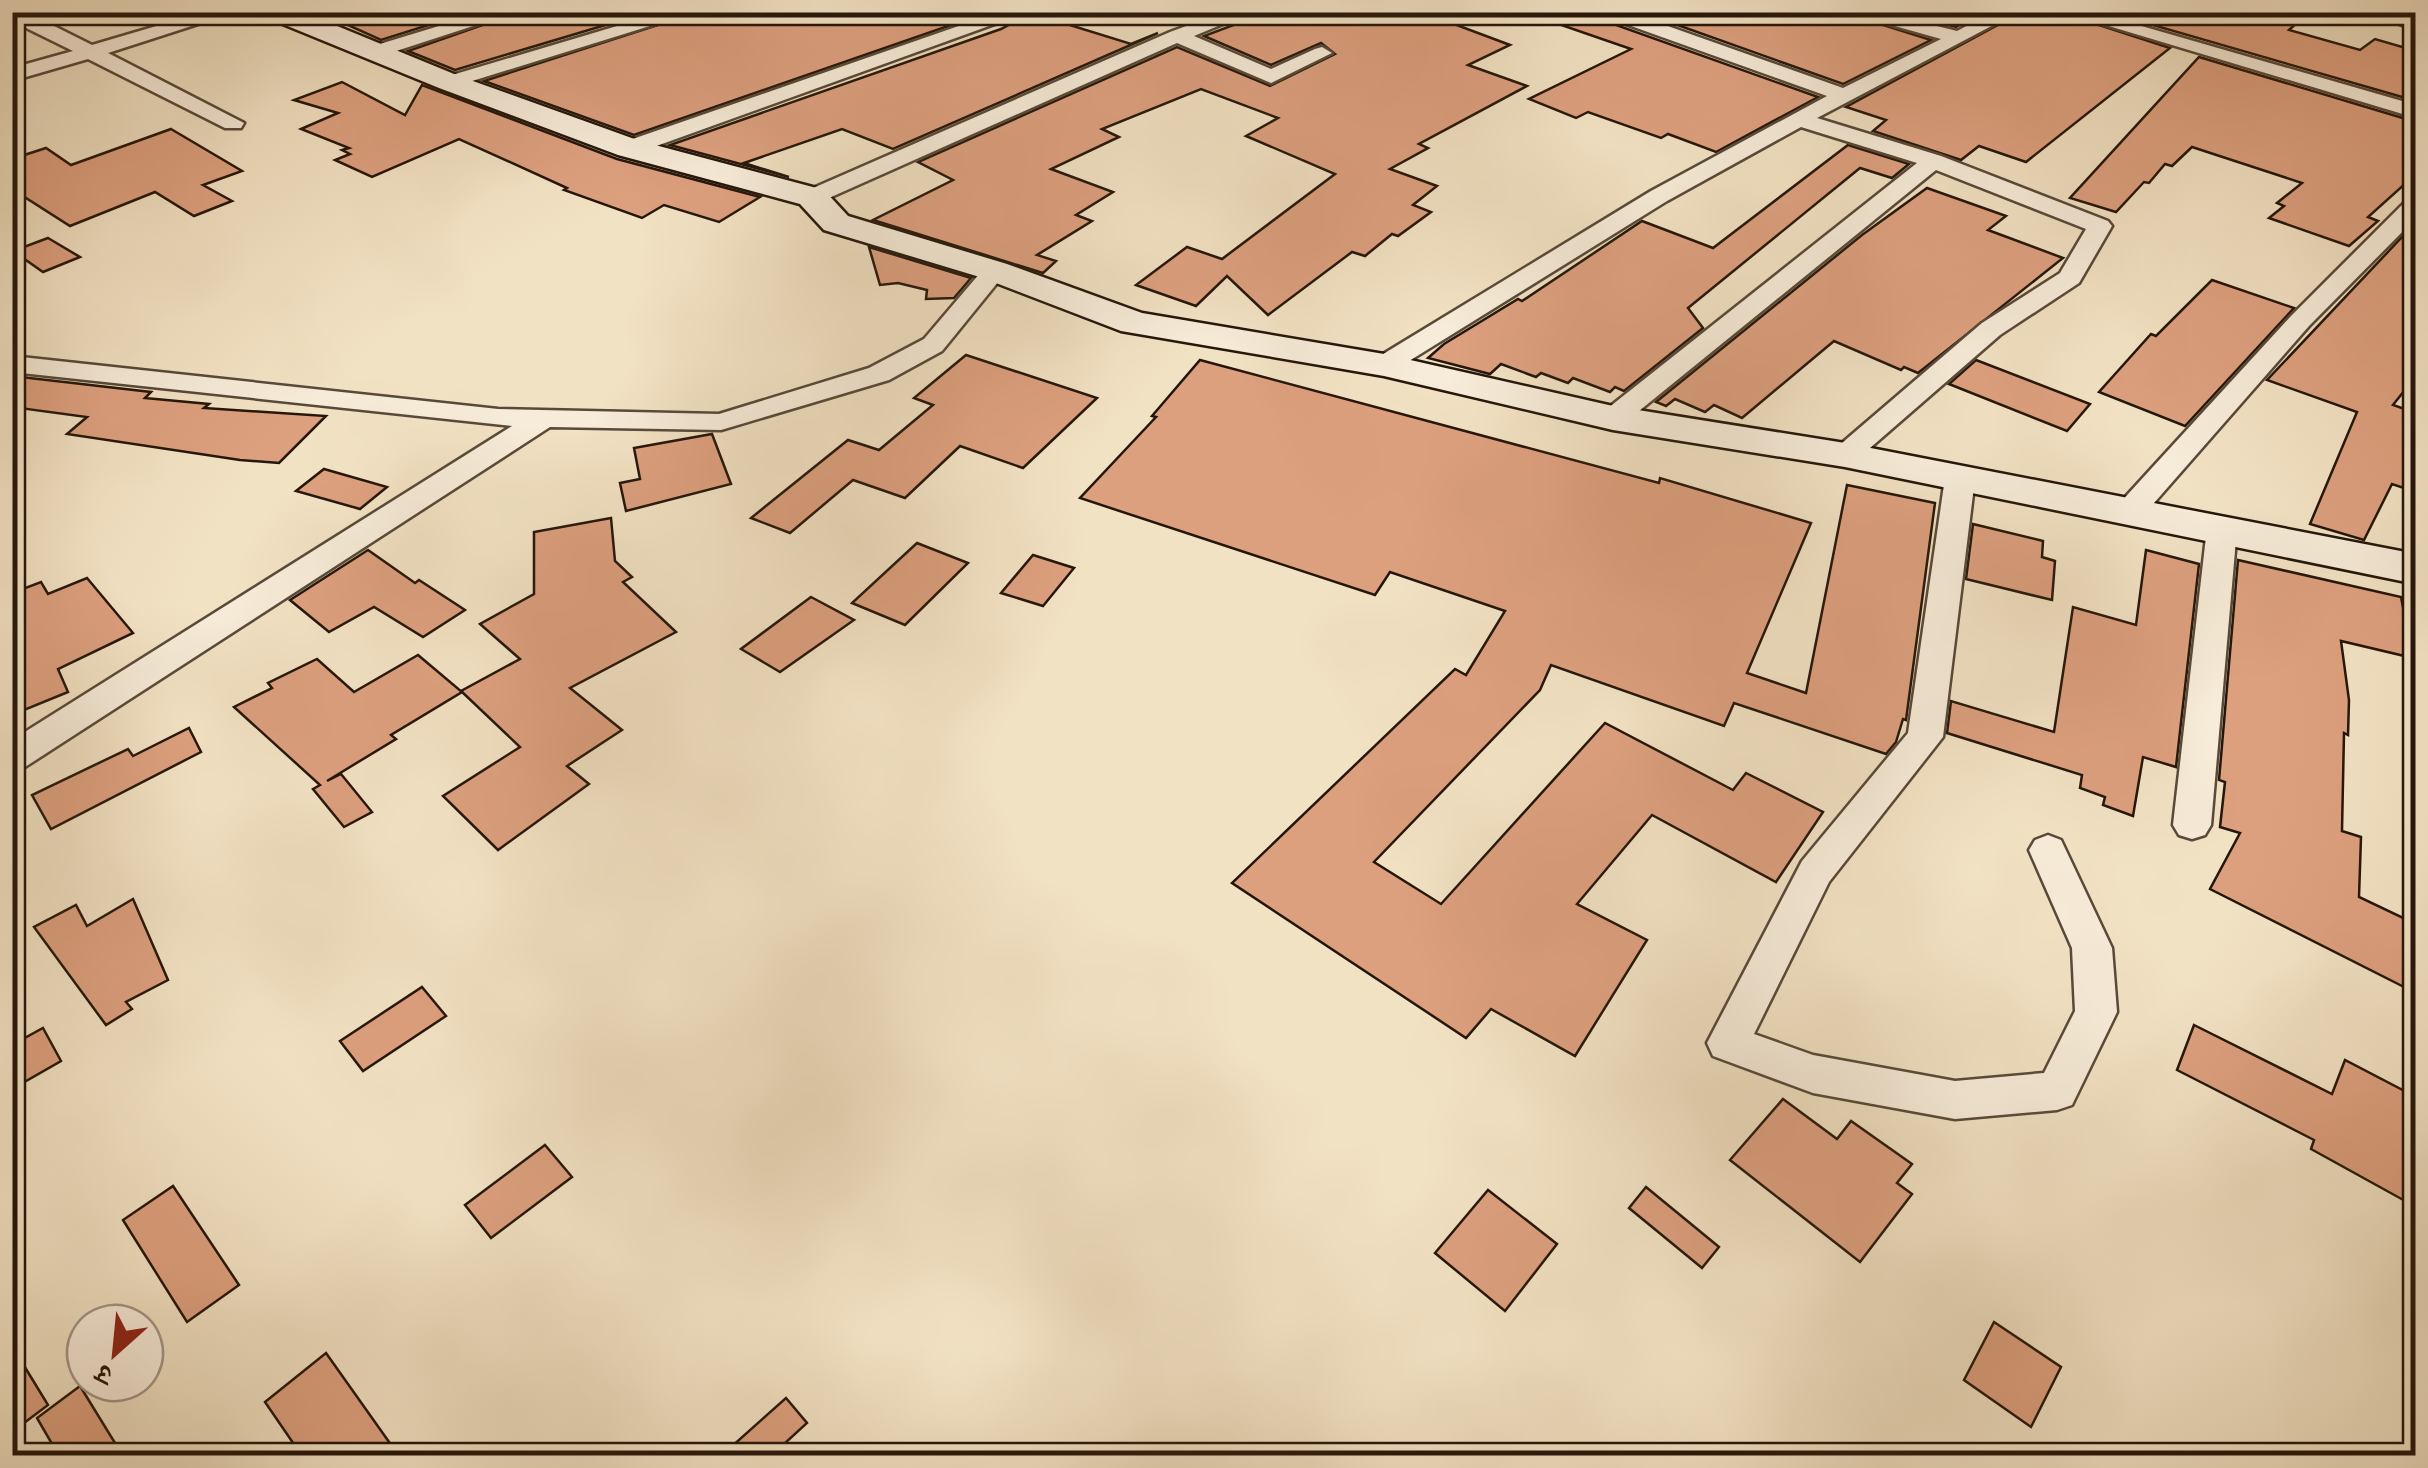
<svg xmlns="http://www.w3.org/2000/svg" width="2428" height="1468" viewBox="0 0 2428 1468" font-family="'Old Standard TT','Noto Serif Devanagari',serif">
<rect width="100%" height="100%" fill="#f2e2c4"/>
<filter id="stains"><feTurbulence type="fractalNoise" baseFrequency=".002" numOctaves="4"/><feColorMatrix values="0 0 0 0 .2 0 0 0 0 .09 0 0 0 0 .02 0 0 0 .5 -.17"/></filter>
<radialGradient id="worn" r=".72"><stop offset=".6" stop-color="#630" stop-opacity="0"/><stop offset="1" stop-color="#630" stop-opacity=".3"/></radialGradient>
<!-- building -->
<g fill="#dda07f" stroke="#25160b" stroke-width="2.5">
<polygon points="319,12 470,12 381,40"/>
<polygon points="520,12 649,12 455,70 408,51"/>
<polygon points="698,12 964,12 977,16 634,135 484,81"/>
<polygon points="1268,12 1422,12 1510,45 1468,65 1527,86 1419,144 1428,148 1390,169 1437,186 1413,205 1431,212 1398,236 1392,234 1365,256 1352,252 1268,315 1227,276 1196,306 1136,285 1187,247 1222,259 1335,174 1246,136 1278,118 1201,89 1102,129 1119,137 1051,169 1113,192 1076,215 1092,221 1037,255 1056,261 1043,273 873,220 953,180 918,162 1177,47 1270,86 1335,54 1321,43 1271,65 1204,36"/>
<polygon points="1539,12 1613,12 1610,17 1616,25 1818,97 1716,152 1668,134 1661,138 1588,112 1576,118 1529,99 1631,49 1538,17"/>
<polygon points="1641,12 1842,12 1931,40 1843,84"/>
<polygon points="1898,12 1984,12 1956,27"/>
<polygon points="2022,12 2059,12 2170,48 2026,162 1979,146 1961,160 1873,131 1886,120 1846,107"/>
<polygon points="2108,12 2309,12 2289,30 2360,50 2375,39 2416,51 2416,101"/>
<polygon points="1031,13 1131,44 1158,33 893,149 842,129 744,163 789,177 670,145 1001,29"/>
<polygon points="2199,57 2416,122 2416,174 2368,217 2378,221 2349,246 2269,218 2284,206 2277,203 2302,183 2192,147 2172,166 2165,164 2149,183 2144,182 2116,212 2070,198"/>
<polygon points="342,82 405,115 422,85 617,159 760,197 719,222 664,205 642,218 564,190 567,188 459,139 372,177 335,160 350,154 342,150 349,148 301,129 338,113 294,100"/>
<polygon points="171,129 242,171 203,185 232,201 194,216 155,192 70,226 12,189 12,159 46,148 71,165"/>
<polygon points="1848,145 1909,164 1892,178 1860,168 1688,308 1703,328 1624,391 1615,387 1610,392 1573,378 1568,383 1541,373 1536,377 1501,364 1490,374 1428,358 1444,344 1518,299 1522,301 1642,221 1713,248"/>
<polygon points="1927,188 2006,216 1988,230 2063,258 1918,373 1904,367 1901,370 1834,341 1742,418 1714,405 1705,412 1675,399 1666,406 1656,402 1862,235"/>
<polygon points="2402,237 2416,241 2416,376 2393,405 2416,413 2416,492 2392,484 2364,540 2310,524 2357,412 2267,380"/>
<polygon points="48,238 80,257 43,272 13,251"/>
<polygon points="869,247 971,278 954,298 926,299 927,290 898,283 880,285"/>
<polygon points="2212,280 2294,308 2185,426 2099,392 2151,334 2156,336"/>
<polygon points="966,355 1097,398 1023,468 960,446 905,498 853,480 790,533 751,518 848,440 879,450 933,405 914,398"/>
<polygon points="1200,360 1659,483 1660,478 1811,523 1747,673 1806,693 1847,485 1935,503 1906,720 1903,719 1896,742 1886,754 1734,703 1724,726 1551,665 1540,690 1374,862 1441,904 1605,723 1733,790 1746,773 1823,812 1776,882 1652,815 1577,904 1647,940 1575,1056 1491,1009 1466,1038 1232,883 1455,669 1466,675 1505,611 1390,572 1375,595 1080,498 1156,417 1152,416"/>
<polygon points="1976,360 2090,404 2067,431 1949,384"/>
<polygon points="12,376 151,392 145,398 209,404 204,408 326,416 279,463 240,460 67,434 87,417 12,407"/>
<polygon points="712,434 731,484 626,511 620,483 640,479 634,448"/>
<polygon points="324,469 387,487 360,509 296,491"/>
<polygon points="611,518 615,561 632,577 623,582 676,632 570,688 622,730 567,766 589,784 498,850 443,796 520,747 461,691 520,659 480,624 534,594 534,532"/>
<polygon points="1973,524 2043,541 2042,557 2055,561 2052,600 1966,579"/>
<polygon points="917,543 968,563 905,625 852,603"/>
<polygon points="368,550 415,583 419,580 465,610 423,637 374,607 329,632 290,600"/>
<polygon points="2146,550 2199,564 2176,767 2143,757 2133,816 2103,805 2105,797 2080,788 2082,775 1947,733 1951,701 2054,732 2073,607 2136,625"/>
<polygon points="1033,555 1074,568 1043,606 1001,593"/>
<polygon points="2238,560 2401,597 2413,658 2341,641 2349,700 2348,735 2344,733 2342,831 2361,837 2359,897 2416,924 2416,993 2210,889 2240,833 2220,827 2225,782 2219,780"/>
<polygon points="87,578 133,633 58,669 68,692 12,715 12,593 41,582 48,594"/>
<polygon points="811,597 854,620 780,672 741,649"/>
<polygon points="418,655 462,692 391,735 396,739 327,781 341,774 372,812 344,827 313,789 320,785 234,707 272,688 268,683 317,659 354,692"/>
<polygon points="189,728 201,752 51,829 32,795 128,749 133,756"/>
<polygon points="133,899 168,980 126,1002 132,1009 106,1025 34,927 76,905 87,926"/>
<polygon points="422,987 446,1016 363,1071 340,1041"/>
<polygon points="2194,1025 2332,1094 2345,1060 2416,1097 2416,1207 2311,1149 2314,1140 2177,1070"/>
<polygon points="43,1028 61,1061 12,1089 12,1045"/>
<polygon points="1783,1099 1837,1139 1851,1121 1912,1164 1897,1183 1912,1194 1860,1262 1730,1160"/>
<polygon points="545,1145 572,1177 491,1238 465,1205"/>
<polygon points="173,1186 239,1285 187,1322 123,1220"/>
<polygon points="1646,1187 1719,1247 1702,1268 1629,1208"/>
<polygon points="1488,1190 1557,1244 1505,1311 1435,1253"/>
<polygon points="1994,1322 2061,1367 2031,1427 1964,1380"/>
<polygon points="12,1346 48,1405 12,1432"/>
<polygon points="326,1353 399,1456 302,1456 265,1402"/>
<polygon points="80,1386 123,1456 59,1456 37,1418"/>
<polygon points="786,1398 807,1423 771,1456 721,1456"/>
</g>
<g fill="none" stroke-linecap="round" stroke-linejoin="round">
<defs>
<g id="street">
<polygon points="12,12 26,12 92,45 204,12 235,12 108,53 244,123 241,128 225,128 88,59 12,81 12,68 73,51 12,21"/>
<polygon points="485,12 516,12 384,55 377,57 367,51 370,47"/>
<polygon points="664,12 695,12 456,86 449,88 439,82 442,78"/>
<polygon points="999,12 1028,12 637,153 629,155 618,148 621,143"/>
<polygon points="1224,12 1252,12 1194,36 1271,69 1315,49 1322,47 1332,53 1271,83 1177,43 820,202 804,202 800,197 804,192 1170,32"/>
<polygon points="1619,12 1631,13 1843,88 1941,39 1845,12 1880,12 1957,31 1993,12 2018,12 1817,118 1941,156 2108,221 2112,226 2079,283 2000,335 1855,461 1835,461 1831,455 1835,449 1982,323 2060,273 2086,229 1936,170 1623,424 1603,424 1599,418 1603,412 1917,163 1801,127 1667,201 1393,371 1375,371 1371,365 1375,359 1651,191 1827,96 1617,21 1614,17"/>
<polygon points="2062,12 2093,12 2416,105 2416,118"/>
<polygon points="2365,12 2397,12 2416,18 2416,30"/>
<polygon points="2416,197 2416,218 2309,326 2140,519 2118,519 2114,512 2118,505 2291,316 2408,199"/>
<polygon points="995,264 1007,271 942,351 889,380 721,430 550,427 25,767 12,771 12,740 512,426 12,372 12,356 498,409 719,414 869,368 924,339 986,266"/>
<polygon points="1960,469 1970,472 1975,478 1943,737 1829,882 1754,1034 1813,1055 1955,1081 2044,1073 2075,1011 2072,948 2029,850 2035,840 2048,835 2061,840 2112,948 2117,1012 2072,1105 2057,1110 1955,1119 1813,1093 1713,1056 1707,1043 1802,861 1908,733 1945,478 1950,472"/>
<polygon points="2222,518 2233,521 2237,528 2211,825 2205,835 2192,839 2179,835 2173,825 2207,528 2211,521"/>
</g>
<polygon id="secondary" points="265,12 303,12 459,76 640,141 824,190 848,216 1007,264 1142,313 1384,354 1613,406 1845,443 2416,554 2416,584 1845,467 1613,430 1384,376 1121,331 983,278 824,230 800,204 618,155 439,88 268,18"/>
</defs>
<!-- street casing -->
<use href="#street" stroke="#584939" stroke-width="5"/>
<!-- secondary casing -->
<use href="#secondary" stroke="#25160b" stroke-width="5"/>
<!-- street -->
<use href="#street" fill="#f7ecd9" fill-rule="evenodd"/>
<!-- secondary -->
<use href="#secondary" fill="#f7ecd9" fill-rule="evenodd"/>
</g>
<!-- margin -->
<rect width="2428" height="1468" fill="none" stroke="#f2e2c4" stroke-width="50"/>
<rect x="15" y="15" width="2398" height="1438" fill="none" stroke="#25160b" stroke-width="5"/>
<rect x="25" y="25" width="2378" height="1418" fill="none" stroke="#25160b" stroke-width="2.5"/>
<!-- north arrow -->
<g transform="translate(115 1353) rotate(207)"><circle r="48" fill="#f7ecd9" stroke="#a39687" stroke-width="2.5"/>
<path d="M0-8L18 38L0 25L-18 38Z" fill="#8f2418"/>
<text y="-15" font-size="28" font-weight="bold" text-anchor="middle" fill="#25160b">उ</text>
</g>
<rect width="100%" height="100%" filter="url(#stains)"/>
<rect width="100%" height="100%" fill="url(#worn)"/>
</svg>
